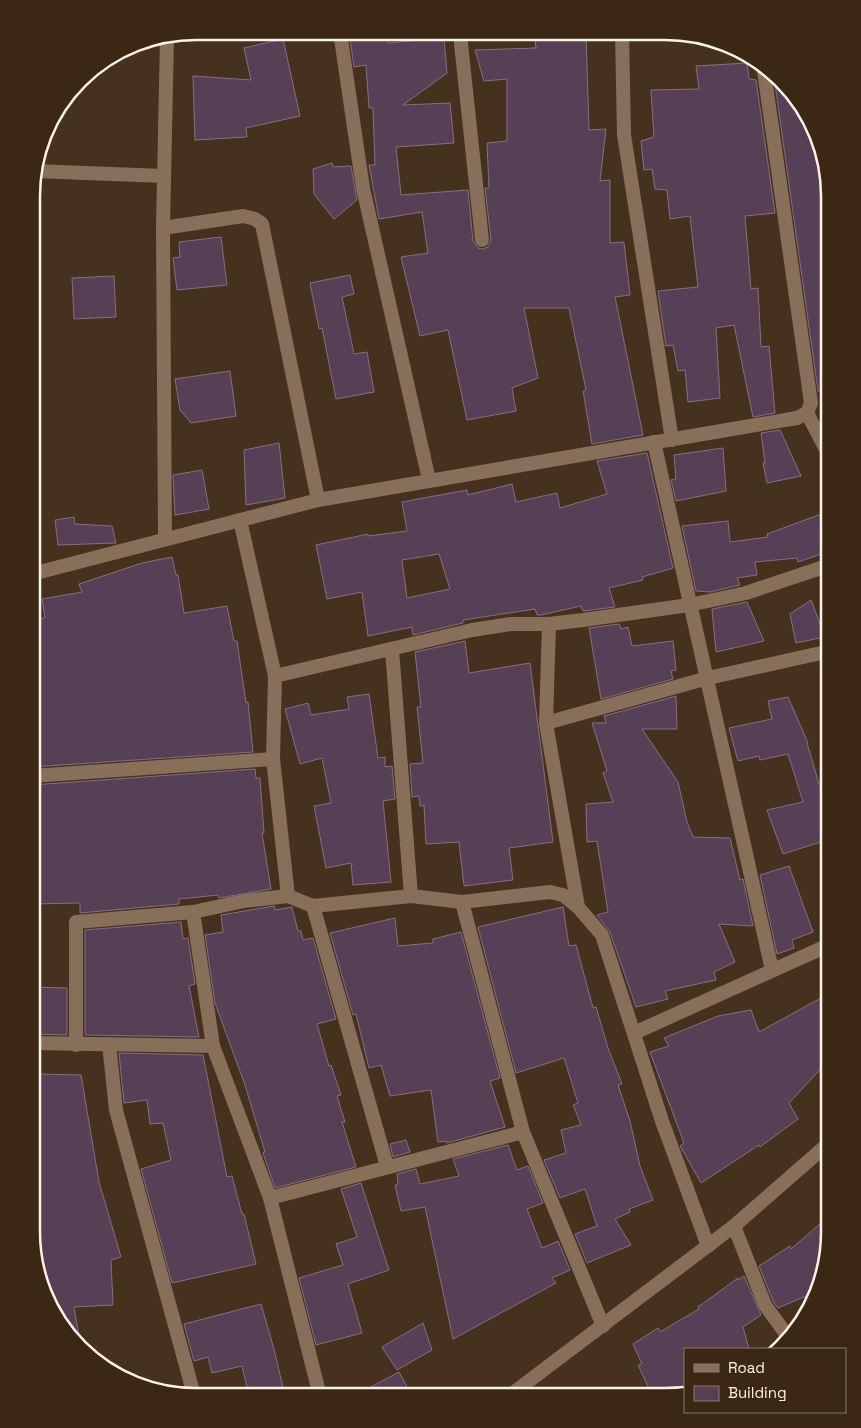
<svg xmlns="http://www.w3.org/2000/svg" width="861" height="1428" viewBox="0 0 861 1428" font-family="'Space Grotesk',sans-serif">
<rect width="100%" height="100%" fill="#46311e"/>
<!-- building -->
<g fill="#554055" stroke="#856f85" fill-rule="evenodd">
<polygon points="349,32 387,32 388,43 444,38 447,73 403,105 450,103 454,143 396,147 401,195 468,190 473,241 478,248 482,249 488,247 491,240 485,188 489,188 487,143 507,141 507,79 484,81 475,50 536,48 534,32 586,32 589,130 606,129 600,181 610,180 610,243 624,242 630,295 615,297 643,435 592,444 583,391 586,390 569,308 524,308 538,378 512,388 516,411 467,420 448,330 420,336 401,257 428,253 422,212 379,219 369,165 375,165 373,108 369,108 366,65 354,67"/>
<polygon points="283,39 300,116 246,128 247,137 195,140 193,76 251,80 244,48"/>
<polygon points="747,63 749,79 756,80 775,213 745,216 751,289 758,288 761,347 769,346 775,413 753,417 734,325 716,328 720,398 688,402 685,370 678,371 673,345 666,346 658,291 698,287 690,216 670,219 667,190 655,189 652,169 644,170 641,141 654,137 651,90 699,89 696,66"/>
<polygon points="775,84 780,85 817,133 830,196 830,390 818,391"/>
<polygon points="332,163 333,167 351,166 357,200 334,219 314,194 313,169"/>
<polygon points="221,237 227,285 177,290 173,258 180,257 179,242"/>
<polygon points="350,275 354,294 342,297 354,354 367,352 374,392 336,399 322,328 319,329 310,283"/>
<polygon points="114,276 116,317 74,319 72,278"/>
<polygon points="230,371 236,416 191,423 180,410 175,379"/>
<polygon points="780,430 801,476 767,483 763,463 765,463 761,433"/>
<polygon points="279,443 285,498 246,505 244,450"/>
<polygon points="723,448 726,491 676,501 671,480 676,479 674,455"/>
<path d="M647,453L673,568L642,577L643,580L609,588L615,607L583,611L581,606L541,615H537L535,609L463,620V623L413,635L412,627L368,636L362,592L327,599L316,545L368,534V536L407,531L402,502L467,490L468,495L512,484L516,502L557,493L560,508L607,494L597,461ZM439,554L450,589L407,598L402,560Z"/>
<polygon points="202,470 209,509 175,515 173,475"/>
<polygon points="824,513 830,528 830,551 798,562 797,558 755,562 757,575 737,578 740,585 710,592 696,591 682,526 728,521 730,542 768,537 767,534"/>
<polygon points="74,517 75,524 112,526 116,543 58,545 55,520"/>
<polygon points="172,557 176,575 178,575 184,613 227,606 234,641 237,641 246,703 248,702 253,752 32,767 32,654 37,654 35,619 45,618 42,599 82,592 79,584 142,563"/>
<polygon points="811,600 825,637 796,643 790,614"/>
<polygon points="747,602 764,641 716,652 712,609"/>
<polygon points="619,624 621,629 628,627 632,646 673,641 676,670 671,671 673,679 601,699 589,628"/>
<polygon points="465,641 469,673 530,663 553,842 509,848 513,880 464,886 459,842 426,844 424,805 420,806 419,796 412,797 410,764 423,763 417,707 421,707 415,652"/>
<polygon points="369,694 378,758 385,757 385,767 392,766 395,799 383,801 391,882 353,885 351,863 326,868 314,806 331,803 322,758 300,764 285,709 308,703 311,715 349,709 347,697"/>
<polygon points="676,696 677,729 642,729 678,782 687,822 693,837 730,838 740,880 743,879 753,926 719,924 735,962 714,972 716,980 665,991 668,999 636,1007 610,932 597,915 608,912 597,841 587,842 586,804 613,802 603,773 607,771 592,723 606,723 604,716"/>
<polygon points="788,697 808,743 807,743 819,784 830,781 830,839 783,854 767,810 803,802 788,754 760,760 759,756 738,761 729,728 772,719 768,701"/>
<polygon points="255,769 256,778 260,778 264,833 262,833 271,889 219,898 218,895 179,899 179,904 80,913 80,903 32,904 32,785"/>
<polygon points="789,866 813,932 792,940 794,948 777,954 760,875"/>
<polygon points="274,906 275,910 292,907 298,931 301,931 303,940 313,938 336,1019 317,1024 329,1066 331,1065 341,1095 337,1096 345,1122 342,1122 356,1167 275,1188 264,1156 263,1152 265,1152 245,1085 215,1003 205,935 223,932 221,915"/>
<polygon points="563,907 569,946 576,945 593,1008 596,1007 608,1048 622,1084 618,1085 630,1121 640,1166 653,1200 629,1209 630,1212 615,1219 631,1245 587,1263 575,1234 597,1226 585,1189 560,1198 544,1160 566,1153 561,1130 581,1125 573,1105 578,1103 564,1058 516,1073 478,927"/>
<polygon points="395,918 398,946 433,943 433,939 461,932 500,1078 490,1081 505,1127 447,1143 446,1141 438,1142 431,1090 390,1096 381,1065 369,1068 356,1014 353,1015 330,933"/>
<polygon points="181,922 183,939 188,938 195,984 189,986 199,1037 85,1035 85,930"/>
<polygon points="32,987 67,988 67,1035 32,1034"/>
<polygon points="821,998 829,1016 829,1060 789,1103 798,1119 760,1147 759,1145 701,1183 680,1146 684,1143 650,1052 669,1046 664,1038 718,1016 751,1010 759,1032"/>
<polygon points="119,1053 203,1055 227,1177 232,1176 242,1214 244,1214 256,1264 172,1283 141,1169 171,1160 163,1123 150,1124 147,1100 124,1103"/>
<polygon points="38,1074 81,1075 99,1182 121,1257 111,1260 113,1305 74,1307 80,1342 44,1295 31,1232 31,1113 38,1113"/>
<polygon points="406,1140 410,1152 393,1157 390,1144"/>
<polygon points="508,1145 517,1170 528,1166 543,1203 527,1209 542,1248 558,1241 570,1270 552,1278 556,1283 453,1339 425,1207 401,1211 395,1185 398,1184 397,1174 416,1169 420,1184 459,1176 453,1159"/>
<polygon points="361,1183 389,1270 348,1284 362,1333 316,1345 299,1278 343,1265 336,1244 357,1237 341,1189"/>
<polygon points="829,1216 829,1243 818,1291 778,1308 773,1301 759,1266 790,1246 791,1249"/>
<polygon points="744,1276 761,1315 743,1327 749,1349 685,1349 685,1393 653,1397 638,1365 642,1364 633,1344 658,1328 660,1332 699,1309 698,1307 738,1278 738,1280"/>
<polygon points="261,1304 274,1349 285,1396 249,1396 242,1366 212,1373 208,1357 194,1361 184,1324"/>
<polygon points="423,1323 432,1350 397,1370 382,1347"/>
<polygon points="399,1372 412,1396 354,1396"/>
</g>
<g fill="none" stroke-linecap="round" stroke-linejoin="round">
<!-- minor -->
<g stroke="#876f5a" stroke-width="14">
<polyline points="340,32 363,188 429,480"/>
<polyline points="461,32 461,44 482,240"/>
<polyline points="622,33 624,135 672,440"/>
<polyline points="763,64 811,403 807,413 830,457"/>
<polyline points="34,171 164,176"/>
<polyline points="163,228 243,216 255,219 262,224 318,500"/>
<polyline points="654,442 772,970"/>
<polyline points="240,520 275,676 273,759 288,896"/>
<polyline points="165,539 163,228 167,37"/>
<polyline points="32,574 318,500 797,418 807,413"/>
<polyline points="549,624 546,723 578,907"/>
<polyline points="392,650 411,896"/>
<polyline points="275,676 472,630 511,624 549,624 583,620 689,605 746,593 830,565"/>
<polyline points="546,723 708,678 830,651"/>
<polyline points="32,776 273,759"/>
<polyline points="462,902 523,1132 603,1326"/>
<polyline points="313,906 387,1166"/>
<polyline points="193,912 244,901 288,896 313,906 411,896 462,902 550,892 563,895 578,907 602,935 662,1121 708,1246"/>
<polyline points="634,1033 829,945"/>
<polyline points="31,1043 213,1046"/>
<polyline points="109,1044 116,1110 194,1395"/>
<polyline points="76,1045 76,922 193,912 213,1046 270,1198 320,1396"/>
<polyline points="270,1198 523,1132"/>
<polyline points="734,1226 765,1305 786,1334 787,1339"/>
<polyline points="509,1396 734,1226 829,1143"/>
</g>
</g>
<!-- crop -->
<path d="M0 0H861V1428H0ZM196 40H665A156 156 0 0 1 821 196V1232A156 156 0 0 1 665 1388H196A156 156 0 0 1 40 1232V196A156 156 0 0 1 196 40Z" fill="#3c2715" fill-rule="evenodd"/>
<path fill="none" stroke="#fff1e5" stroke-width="2.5" d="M196 40H665A156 156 0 0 1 821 196V1232A156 156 0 0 1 665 1388H196A156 156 0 0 1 40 1232V196A156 156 0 0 1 196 40Z"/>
<!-- legend -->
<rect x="684" y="1348" width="162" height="65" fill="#3c2715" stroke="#8a7868"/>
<rect x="694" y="1364" width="25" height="8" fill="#876f5a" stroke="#8a7868"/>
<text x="728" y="1373" font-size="15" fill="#fff1e5">Road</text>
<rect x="694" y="1386" width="25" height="15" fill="#554055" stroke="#8a7868"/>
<text x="728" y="1398" font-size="15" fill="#fff1e5">Building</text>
</svg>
